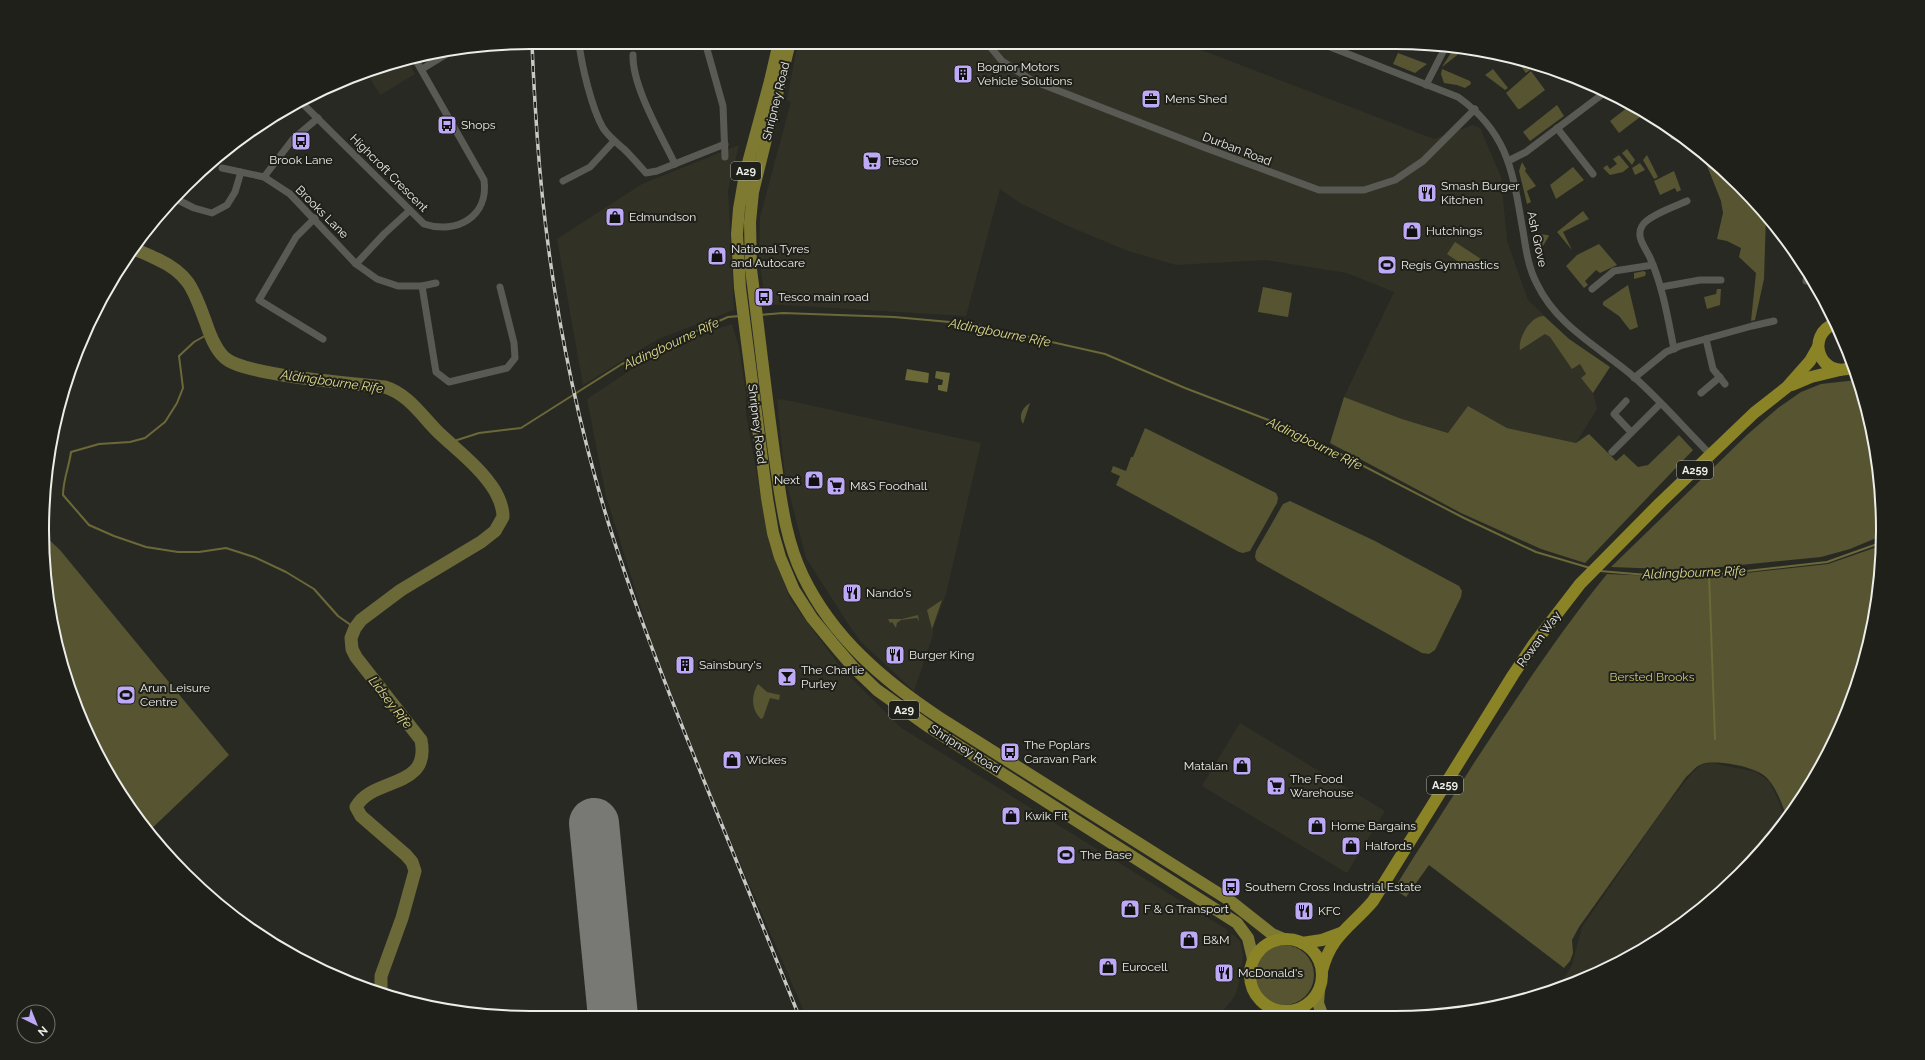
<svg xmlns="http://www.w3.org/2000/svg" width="1925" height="1060" viewBox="0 0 1925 1060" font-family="Raleway,sans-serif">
<rect width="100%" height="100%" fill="#292924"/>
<!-- built -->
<g fill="#323126">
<polygon points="798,42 1183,43 1434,139 1473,125 1480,128 1501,177 1507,241 1528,300 1569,339 1610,367 1593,393 1597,409 1576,443 1507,428 1468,406 1449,433 1402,419 1344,397 1394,292 1347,273 1265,260 1176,265 1128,251 1068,226 1020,203 1000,189 966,316 765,304 759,256 760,217 791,102 787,100"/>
<polygon points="406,59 415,74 380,95 369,76 380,70 378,67"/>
<polygon points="739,145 728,190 734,310 658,339 583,385 557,239 642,184"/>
<polygon points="732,324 739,347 746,394 746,414 769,542 790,599 842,669 900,727 1226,929 1228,934 1234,935 1240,941 1243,956 1239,981 1237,991 1232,1000 1219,1015 806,1016 711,795 652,643 606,496 587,399 640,364 693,336"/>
<polygon points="777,399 791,401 981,443 946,594 933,628 933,635 914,691 861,642 849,625 806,558 785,477"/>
<polygon points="1240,723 1385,811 1347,873 1202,786"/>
<polygon points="1711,763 1756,772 1769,781 1777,797 1785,820 1762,852 1666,936 1557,990 1572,965 1582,927 1665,807 1693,772 1701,765"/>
</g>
<!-- green -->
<g fill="#565431">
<polygon points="1454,48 1465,49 1442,67"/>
<polygon points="1398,53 1427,64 1415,73 1393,64"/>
<polygon points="1514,57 1521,59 1530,70 1526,73"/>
<polygon points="1442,69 1470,81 1471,84 1465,88 1457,85 1444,83 1441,74"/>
<polygon points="1493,69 1508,88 1505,90 1485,75"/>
<polygon points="1531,71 1545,90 1520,109 1518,109 1506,93"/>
<polygon points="1557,105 1564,116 1530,141 1523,132"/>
<polygon points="1628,107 1640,117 1619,133 1610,121"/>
<polygon points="1673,132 1695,147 1671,139 1670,137"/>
<polygon points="1627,149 1635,160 1632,165 1622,153"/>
<polygon points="1702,153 1717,163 1766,215 1764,279 1755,320 1751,321 1756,273 1739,257 1741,248 1727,241 1717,239 1723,213 1721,201"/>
<polygon points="1619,155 1629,167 1623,172 1610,175 1603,168 1607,165 1610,169 1617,164 1613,159"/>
<polygon points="1647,155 1658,177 1654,179 1643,160"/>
<polygon points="1522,162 1526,169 1525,171 1536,186 1527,191 1531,202 1527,204 1519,171"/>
<polygon points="1640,163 1645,170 1635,175 1632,168"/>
<polygon points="1573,167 1584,180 1556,199 1550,185"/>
<polygon points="1674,171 1681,190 1677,192 1675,188 1660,195 1654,181"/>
<polygon points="1583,211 1589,219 1563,232 1572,250 1557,232"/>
<polygon points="1537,234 1548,235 1549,236 1538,254 1536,235"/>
<polygon points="1455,242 1481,259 1472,271 1447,254"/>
<polygon points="1599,244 1617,265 1600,273 1596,270 1585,281 1588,285 1584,288 1566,266 1577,255"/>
<polygon points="1644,271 1646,273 1645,276 1634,279 1634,273"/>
<polygon points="1628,285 1638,327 1630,330 1619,316 1603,305 1603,302"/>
<polygon points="1263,287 1292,293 1288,317 1258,312"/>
<polygon points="1717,289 1721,289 1720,305 1707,309 1704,297 1716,294"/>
<path d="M1544,316L1569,339L1610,367L1593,393L1581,378L1586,374L1580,364L1572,369L1550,337L1545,334L1520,350C1518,338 1530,316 1544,316Z"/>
<polygon points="1857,380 1866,403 1882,498 1881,536 1850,549 1821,557 1691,570 1611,567 1748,434 1778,408 1801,392 1821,384"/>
<polygon points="1344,397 1402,419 1448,433 1468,406 1507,428 1576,443 1589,434 1616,461 1624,454 1638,467 1648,465 1679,435 1693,450 1585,563 1541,549 1461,513 1330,443"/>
<path d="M1030,403L1023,424C1018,416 1022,408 1030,403Z"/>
<polygon points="1145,428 1276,493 1278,498 1277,503 1250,551 1243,553 1239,552 1116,485 1120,476 1111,472 1113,466 1126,471 1131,457 1133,457"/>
<polygon points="1290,501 1375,541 1459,586 1462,591 1461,597 1435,650 1429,654 1422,653 1257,561 1255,557 1256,551 1283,504"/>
<polygon points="43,534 60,550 229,755 148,832 124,801 79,717 59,656 43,562"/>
<path d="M1880,546L1879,593L1857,687L1818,774L1787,817C1782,804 1777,789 1767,778C1758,767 1713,758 1700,765C1695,767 1690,774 1686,777L1579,927L1572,940L1573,953L1570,961L1564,968L1429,865L1406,897L1394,889C1420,846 1448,805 1474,763C1516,699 1558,634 1607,574L1699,578L1828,564Z"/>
<polygon points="942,600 932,629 927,610"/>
<polygon points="918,615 919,622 917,618 901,620 897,623 896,628 892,622 890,623 888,619 902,619"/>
<path d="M758,684L767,692L780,695L779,700L770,698L763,718L761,719C751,710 751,695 758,684Z"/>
<circle cx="1284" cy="975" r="30"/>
</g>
<!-- water -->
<g fill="#6b6938">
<polygon points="907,369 929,373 928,383 905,380"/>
<polygon points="936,371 950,373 947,392 938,390 938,385 942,385 943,380 935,378"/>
</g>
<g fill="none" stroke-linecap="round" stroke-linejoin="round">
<!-- stream -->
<g stroke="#6b6938" stroke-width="2">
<polyline points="760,315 783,313 894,317 972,324 1105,354 1185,388 1292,429 1464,518 1536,552 1590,568"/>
<path d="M210,333L194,342L179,356L183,388L177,403L165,422L145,438L130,442L99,444L71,452C69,467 63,480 63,495L89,525L114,536L146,547L178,552H199L226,548L254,557L286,572L314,589L338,616L355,628"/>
<polyline points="451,442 479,433 521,428 622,364 728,317 740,316"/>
<polyline points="1600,571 1659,576 1720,574 1827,562 1880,543"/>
<polyline points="1709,574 1715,739"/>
</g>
<!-- river -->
<path stroke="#6b6938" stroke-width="13" d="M132,249C141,251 148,255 157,259C190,274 194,291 206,323C210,335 215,349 225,358C246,376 353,383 385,387C408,394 422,416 438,432C458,451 481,468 495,491C500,500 503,508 503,517L495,531L481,542L401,590L361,620L355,628L351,638L352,649L356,657L421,740C431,790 373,776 356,807L361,816L406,855L412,862L415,871L402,918L381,976V992"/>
<!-- runway -->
<polyline stroke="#787874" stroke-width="50" points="594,823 613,1017"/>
<!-- minor -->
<g stroke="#5a5a54" stroke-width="7">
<path d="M579,42C581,64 592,109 603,128C609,137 617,143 625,150C632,157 639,165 646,173L657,171L725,144"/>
<polyline points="705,42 723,106 725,157"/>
<polyline points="987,43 1002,61 1031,80 1203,147 1319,190 1364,190 1395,180 1423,161 1475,109"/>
<path d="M1320,43L1458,97C1509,133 1513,174 1523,231C1526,249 1528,267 1537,284C1557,326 1599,347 1634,377C1661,401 1685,429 1711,455"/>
<path d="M633,55C632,86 661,135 675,164"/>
<polyline points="422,69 453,50"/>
<polyline points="1426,85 1446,46"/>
<path d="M303,100L305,106L424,224C457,235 489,216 484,180L414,57"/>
<polyline points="1557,128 1593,174"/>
<polyline points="1508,161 1526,152 1604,93"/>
<polyline points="222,168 264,177 290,194 356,264 377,279 398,286 422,286 436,283"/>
<polyline points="264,177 293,139 318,118"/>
<polyline points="563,181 590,167 614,141"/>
<polyline points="174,198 194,208 212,213 227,205 235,192 241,172"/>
<polyline points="315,218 296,237 259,300 323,339"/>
<polyline points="356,264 384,234 409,211"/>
<polyline points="1806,281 1807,274"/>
<polyline points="422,286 436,372 449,382 507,368 515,358 514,343 500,287"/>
<polyline points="1661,287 1700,280 1721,280"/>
<polyline points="1592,289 1614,271 1653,265"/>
<polyline points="1706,339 1713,369 1725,384"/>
<path d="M1674,349C1668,319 1663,288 1651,260C1647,249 1635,238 1642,226C1647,216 1676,206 1687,201"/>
<polyline points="1634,378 1666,352 1680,346 1752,326 1774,321"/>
<polyline points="1701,393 1720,377"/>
<polyline points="1626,401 1614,414 1631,432"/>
<polyline points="1612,452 1660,404"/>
</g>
<!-- primary -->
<g stroke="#7e7a32" stroke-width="12">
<polyline points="779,42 770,81 745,174 739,209 737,234 740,288 767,498 773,533 780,557 794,590 812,618 835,646 853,667 877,690 929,727 1237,923 1248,938 1253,959"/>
<path d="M790,42L753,192L750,222L751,269C759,332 766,396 775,459C781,499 785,539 803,576C833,638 884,681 940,718L1229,900L1272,934L1284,939"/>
<polyline points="1319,990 1318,1003 1322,1014"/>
<polyline points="1289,1011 1296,1014"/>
</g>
<!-- trunk -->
<g stroke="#8a8427" stroke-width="12">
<path d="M1836,323C1803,335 1821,381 1853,367"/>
<polyline points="1792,385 1811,377 1840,370"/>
<circle cx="1286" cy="975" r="36"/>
<polyline points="1302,943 1322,940 1341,933"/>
<path d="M1322,971C1331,935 1351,927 1373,901L1513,675L1533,645L1580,584L1660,503L1754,413L1787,387L1810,361L1818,347"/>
</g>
<defs>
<path id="rail" d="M532,42C533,73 535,103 537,134C546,266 570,398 609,525C638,616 673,705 709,793C739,867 769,942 799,1016"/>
</defs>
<!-- rail casing -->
<use href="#rail" stroke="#c8c8c4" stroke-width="3.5"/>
<!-- rail -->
<use href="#rail" stroke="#20201a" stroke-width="2" stroke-dasharray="6" stroke-linecap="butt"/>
</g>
<!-- icons -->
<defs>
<symbol id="building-square" viewBox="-11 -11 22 22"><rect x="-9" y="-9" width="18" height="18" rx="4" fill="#bda9f5" stroke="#20201a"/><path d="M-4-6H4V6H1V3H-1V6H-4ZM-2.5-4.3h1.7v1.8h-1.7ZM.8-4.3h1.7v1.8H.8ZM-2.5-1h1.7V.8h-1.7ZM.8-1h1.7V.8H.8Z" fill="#111"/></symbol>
<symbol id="office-square" viewBox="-11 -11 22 22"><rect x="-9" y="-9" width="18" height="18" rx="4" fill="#bda9f5" stroke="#20201a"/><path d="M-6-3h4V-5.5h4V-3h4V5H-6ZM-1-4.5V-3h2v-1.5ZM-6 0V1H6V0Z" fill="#111"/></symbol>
<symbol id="bus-square" viewBox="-11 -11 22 22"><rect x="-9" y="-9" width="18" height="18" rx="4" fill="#bda9f5" stroke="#20201a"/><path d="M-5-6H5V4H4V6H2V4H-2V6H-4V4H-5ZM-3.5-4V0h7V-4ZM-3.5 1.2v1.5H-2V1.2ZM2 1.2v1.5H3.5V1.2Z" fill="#111"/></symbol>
<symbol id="supermarket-square" viewBox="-11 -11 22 22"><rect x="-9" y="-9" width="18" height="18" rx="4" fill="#bda9f5" stroke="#20201a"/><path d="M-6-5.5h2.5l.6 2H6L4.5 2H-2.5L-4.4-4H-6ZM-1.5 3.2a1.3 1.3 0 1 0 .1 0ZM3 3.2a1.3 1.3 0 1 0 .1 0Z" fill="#111"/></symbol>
<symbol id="restaurant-square" viewBox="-11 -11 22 22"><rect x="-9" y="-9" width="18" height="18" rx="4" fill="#bda9f5" stroke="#20201a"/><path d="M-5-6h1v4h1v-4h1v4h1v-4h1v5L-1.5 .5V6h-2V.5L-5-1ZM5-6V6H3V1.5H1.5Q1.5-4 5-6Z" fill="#111"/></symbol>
<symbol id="shop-square" viewBox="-11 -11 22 22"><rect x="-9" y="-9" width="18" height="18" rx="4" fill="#bda9f5" stroke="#20201a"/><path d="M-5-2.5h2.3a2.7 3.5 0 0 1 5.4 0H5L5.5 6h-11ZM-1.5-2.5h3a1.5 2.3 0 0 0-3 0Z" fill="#111"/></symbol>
<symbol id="stadium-square" viewBox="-11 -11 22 22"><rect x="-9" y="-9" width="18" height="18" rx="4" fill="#bda9f5" stroke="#20201a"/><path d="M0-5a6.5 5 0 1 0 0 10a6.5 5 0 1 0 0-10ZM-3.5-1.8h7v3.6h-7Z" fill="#111"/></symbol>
<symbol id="bar-square" viewBox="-11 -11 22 22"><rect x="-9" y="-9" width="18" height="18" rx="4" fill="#bda9f5" stroke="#20201a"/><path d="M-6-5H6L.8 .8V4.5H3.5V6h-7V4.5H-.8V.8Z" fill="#111"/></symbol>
</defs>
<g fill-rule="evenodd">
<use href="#building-square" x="952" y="63" width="22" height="22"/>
<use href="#office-square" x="1140" y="88" width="22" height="22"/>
<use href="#bus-square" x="436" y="114" width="22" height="22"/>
<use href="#bus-square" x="290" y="130" width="22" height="22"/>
<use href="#supermarket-square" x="861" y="150" width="22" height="22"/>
<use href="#restaurant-square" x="1416" y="182" width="22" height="22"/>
<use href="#shop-square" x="604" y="206" width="22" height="22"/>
<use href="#shop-square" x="1401" y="220" width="22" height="22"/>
<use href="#shop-square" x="706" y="245" width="22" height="22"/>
<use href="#stadium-square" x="1376" y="254" width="22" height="22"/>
<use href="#bus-square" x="753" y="286" width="22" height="22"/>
<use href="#shop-square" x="803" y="469" width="22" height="22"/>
<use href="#supermarket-square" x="825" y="475" width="22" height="22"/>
<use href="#restaurant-square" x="841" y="582" width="22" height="22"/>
<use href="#restaurant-square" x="884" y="644" width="22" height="22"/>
<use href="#building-square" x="674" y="654" width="22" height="22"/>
<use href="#bar-square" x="776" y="666" width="22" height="22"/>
<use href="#stadium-square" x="115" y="684" width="22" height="22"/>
<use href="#bus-square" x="999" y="741" width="22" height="22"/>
<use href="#shop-square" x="721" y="749" width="22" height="22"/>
<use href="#shop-square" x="1231" y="755" width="22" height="22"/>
<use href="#supermarket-square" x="1265" y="775" width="22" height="22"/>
<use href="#shop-square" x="1000" y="805" width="22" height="22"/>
<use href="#shop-square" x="1306" y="815" width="22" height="22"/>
<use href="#shop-square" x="1340" y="835" width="22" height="22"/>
<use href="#stadium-square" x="1055" y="844" width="22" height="22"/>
<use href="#bus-square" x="1220" y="876" width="22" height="22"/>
<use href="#shop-square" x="1119" y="898" width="22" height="22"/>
<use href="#restaurant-square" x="1293" y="900" width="22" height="22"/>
<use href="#shop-square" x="1178" y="929" width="22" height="22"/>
<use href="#shop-square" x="1097" y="956" width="22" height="22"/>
<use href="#restaurant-square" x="1213" y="962" width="22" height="22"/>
</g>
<g text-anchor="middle" stroke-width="4" stroke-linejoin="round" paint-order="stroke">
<!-- shield labels -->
<g fill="#20201a" stroke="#afafaa" stroke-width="1">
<rect x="731" y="162" width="30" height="18" rx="3"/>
<rect x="1677" y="461" width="36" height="18" rx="3"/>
<rect x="889" y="701" width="30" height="18" rx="3"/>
<rect x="1427" y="776" width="36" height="18" rx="3"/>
</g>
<g font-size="11" font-weight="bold" fill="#ecece8">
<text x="746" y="175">A29</text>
<text x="1695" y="474">A259</text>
<text x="904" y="714">A29</text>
<text x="1445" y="789">A259</text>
</g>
<!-- poi labels -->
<g font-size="12" fill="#ecece8" stroke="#20201a" text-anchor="start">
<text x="977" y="71">Bognor Motors<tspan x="977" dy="14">Vehicle Solutions</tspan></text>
<text x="1165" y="103">Mens Shed</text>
<text x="461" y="129">Shops</text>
<text x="301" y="164" text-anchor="middle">Brook Lane</text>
<text x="886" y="165">Tesco</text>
<text x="1441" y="190">Smash Burger<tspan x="1441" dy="14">Kitchen</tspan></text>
<text x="629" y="221">Edmundson</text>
<text x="1426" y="235">Hutchings</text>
<text x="731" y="253">National Tyres<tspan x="731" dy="14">and Autocare</tspan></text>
<text x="1401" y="269">Regis Gymnastics</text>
<text x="778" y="301">Tesco main road</text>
<text x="800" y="484" text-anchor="end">Next</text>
<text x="850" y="490">M&amp;S Foodhall</text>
<text x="866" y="597">Nando's</text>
<text x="909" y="659">Burger King</text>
<text x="699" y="669">Sainsbury's</text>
<text x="801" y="674">The Charlie<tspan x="801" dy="14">Purley</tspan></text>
<text x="140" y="692">Arun Leisure<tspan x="140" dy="14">Centre</tspan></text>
<text x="1024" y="749">The Poplars<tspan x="1024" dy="14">Caravan Park</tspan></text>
<text x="746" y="764">Wickes</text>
<text x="1228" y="770" text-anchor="end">Matalan</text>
<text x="1290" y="783">The Food<tspan x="1290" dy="14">Warehouse</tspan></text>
<text x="1025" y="820">Kwik Fit</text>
<text x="1331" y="830">Home Bargains</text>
<text x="1365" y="850">Halfords</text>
<text x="1080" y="859">The Base</text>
<text x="1245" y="891">Southern Cross Industrial Estate</text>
<text x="1144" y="913">F &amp; G Transport</text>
<text x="1318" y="915">KFC</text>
<text x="1203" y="944">B&amp;M</text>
<text x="1122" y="971">Eurocell</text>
<text x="1238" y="977">McDonald's</text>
</g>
<!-- street labels -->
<g font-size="12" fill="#ecece8" stroke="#20201a">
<text transform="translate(776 101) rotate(-76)" y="4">Shripney Road</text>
<text transform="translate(1237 149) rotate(21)" y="4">Durban Road</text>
<text transform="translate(389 173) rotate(45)" y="4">Highcroft Crescent</text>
<text transform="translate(322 212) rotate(45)" y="4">Brooks Lane</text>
<text transform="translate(1537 239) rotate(78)" y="4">Ash Grove</text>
<text transform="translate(757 424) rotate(83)" y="4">Shripney Road</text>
<text transform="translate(1539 639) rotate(-54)" y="4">Rowan Way</text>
<text transform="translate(965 749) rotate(32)" y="4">Shripney Road</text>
</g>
<!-- park labels -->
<g font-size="12" fill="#c8c477" stroke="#20201a">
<text x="1652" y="681">Bersted Brooks</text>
</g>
<!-- water labels -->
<g font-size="13" font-style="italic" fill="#e0dc8f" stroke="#20201a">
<text transform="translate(1000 332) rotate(11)" y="5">Aldingbourne Rife</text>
<text transform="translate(671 343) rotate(-25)" y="5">Aldingbourne Rife</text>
<text transform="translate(332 381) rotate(8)" y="5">Aldingbourne Rife</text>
<text transform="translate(1315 443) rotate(26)" y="5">Aldingbourne Rife</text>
<text transform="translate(1694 572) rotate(-2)" y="5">Aldingbourne Rife</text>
<text transform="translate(391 702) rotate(52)" y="5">Lidsey Rife</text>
</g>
</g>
<!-- crop -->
<path d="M0 0H1925V1060H0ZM530 49H1395A481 481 0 0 1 1876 530V530A481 481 0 0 1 1395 1011H530A481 481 0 0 1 49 530V530A481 481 0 0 1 530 49Z" fill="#20201a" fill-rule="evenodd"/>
<path fill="none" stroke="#ecece8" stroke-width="2" d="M530 49H1395A481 481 0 0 1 1876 530V530A481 481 0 0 1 1395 1011H530A481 481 0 0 1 49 530V530A481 481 0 0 1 530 49Z"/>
<!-- north arrow -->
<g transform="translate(36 1024) rotate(137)"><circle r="19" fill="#20201a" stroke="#72726c"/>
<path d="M0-3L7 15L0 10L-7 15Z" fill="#bda9f5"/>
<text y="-6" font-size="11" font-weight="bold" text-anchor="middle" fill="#ecece8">N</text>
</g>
</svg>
